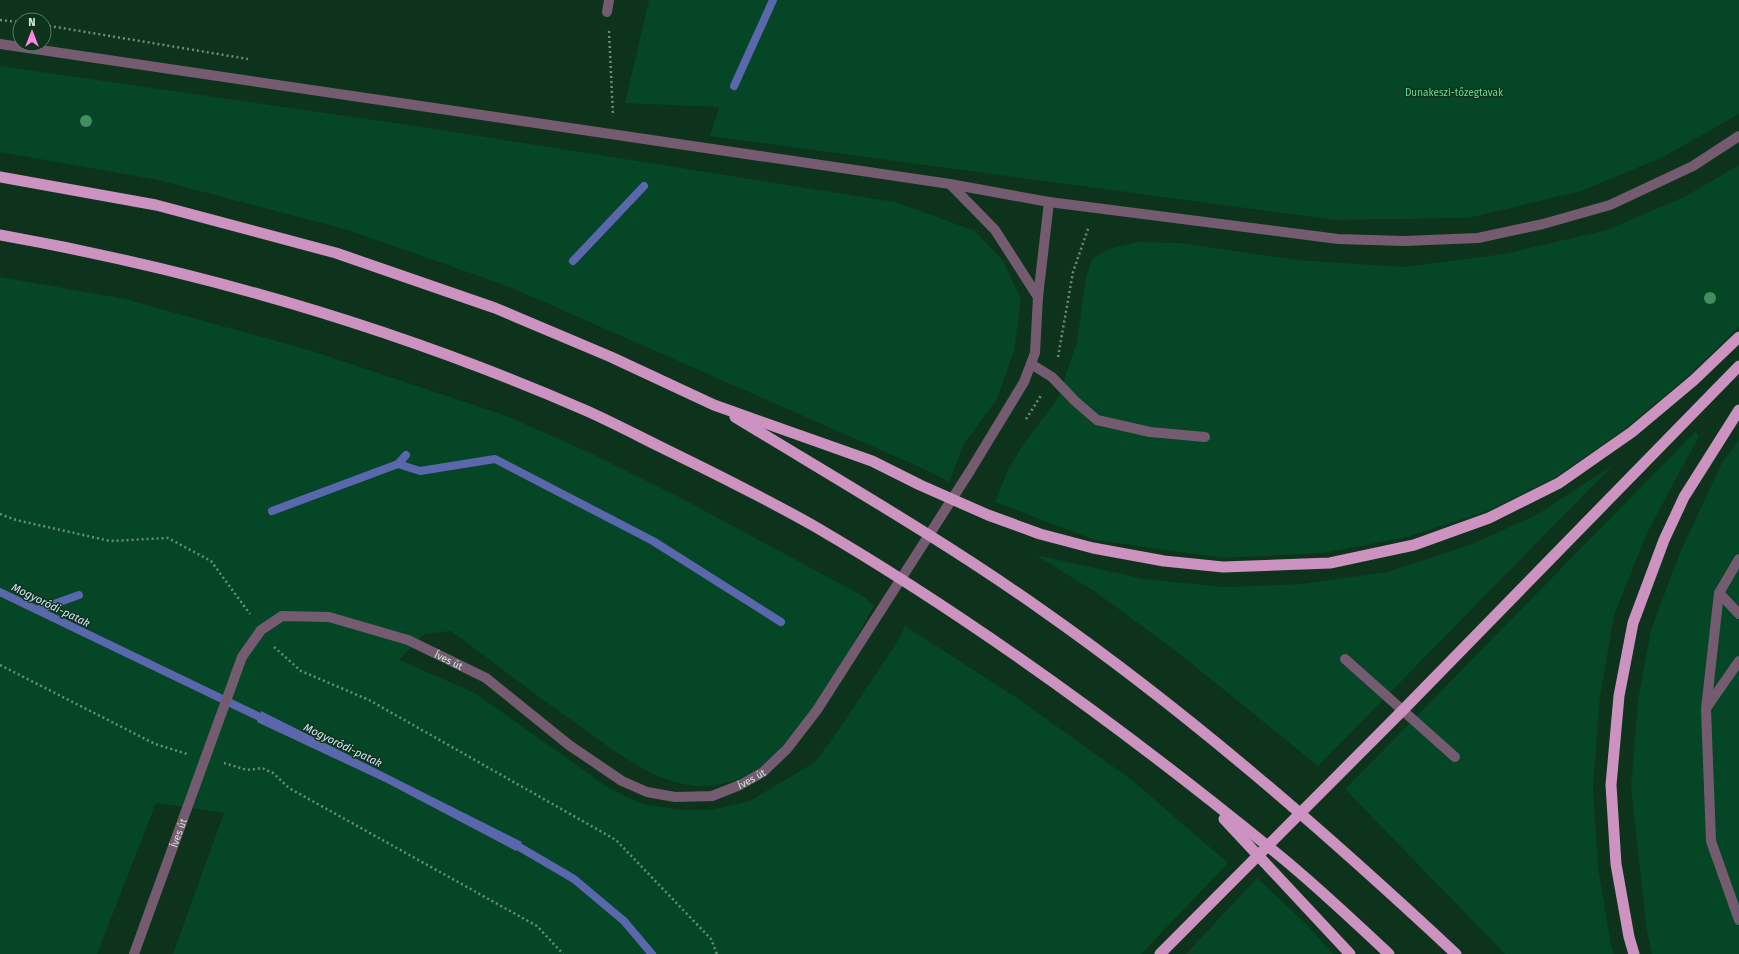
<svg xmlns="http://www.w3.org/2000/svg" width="1739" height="954" viewBox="0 0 1739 954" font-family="'Fira Sans',sans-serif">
<rect width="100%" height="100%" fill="#0d331d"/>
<!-- green -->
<g fill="#044625">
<polygon points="649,0 1739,0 1739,114 1663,157 1581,191 1468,218 1335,220 710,136 719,107 625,103"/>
<polygon points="0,66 416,126 895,202 975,231 1003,261 1021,299 1014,351 997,399 964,444 949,482 933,473 510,287 348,230 158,180 0,152"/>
<polygon points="1739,165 1739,327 1688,376 1625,429 1556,477 1487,511 1407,537 1324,553 1224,558 1095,540 995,502 1008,470 1025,442 1058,398 1077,342 1086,277 1093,258 1109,249 1138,242 1180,243 1297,260 1404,267 1504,254 1607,230 1686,196"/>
<path d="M0,277L125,299L312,351L504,415L586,451L679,497L863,596L874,606C843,660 811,727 761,766C739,783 707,791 679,783C644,774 616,752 587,731C541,699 496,664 451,631L424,634L399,660L475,693L610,789L642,804L681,810H711L750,801L815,762L840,728L898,641L905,626L1017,698L1133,781L1228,863L1141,954H173L224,813L156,803L97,954H0Z"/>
<polygon points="1695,432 1699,436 1648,531 1614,615 1600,697 1593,786 1598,867 1611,946 1614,954 1505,954 1345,789"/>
<polygon points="1739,439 1739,954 1652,954 1647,932 1631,787 1638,701 1651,630 1679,555 1722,463"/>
<polygon points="1613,465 1318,766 1181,655 1097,593 1036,555 1144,579 1224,587 1302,584 1387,572 1470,545 1538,514"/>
<polygon points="1257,878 1306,924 1333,954 1186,954"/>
</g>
<!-- water -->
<polygon fill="#5b67ad" points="261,711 522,842 516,851 387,783 257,722"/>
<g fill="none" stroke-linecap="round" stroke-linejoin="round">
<!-- stream -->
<g stroke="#5b67ad" stroke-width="8">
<polyline points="734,86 773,0"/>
<polyline points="573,261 644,186"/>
<polyline points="398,464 420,471 495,459 653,541 781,622"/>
<polyline points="272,511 398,464 406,455"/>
<polyline points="0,592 268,721"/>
<polyline points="37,610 79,595"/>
<polyline points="509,841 574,879 624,921 652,954"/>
</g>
<!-- path -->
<g stroke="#6a8f78" stroke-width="2.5" stroke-dasharray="2 3" stroke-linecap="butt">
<polyline points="0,20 20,22"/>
<polyline points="44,25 248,59"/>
<polyline points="609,31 613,116"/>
<polyline points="1058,357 1073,272 1089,226"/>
<polyline points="1026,419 1042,394"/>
<polyline points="0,514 16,520 110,541 168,538 211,561 250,614"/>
<polyline points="274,647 301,671 369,700 616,840 711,939 717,954"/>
<polyline points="0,665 155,744 187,754"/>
<polyline points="224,763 247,770 262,768 273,773 289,788 537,926 563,954"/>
</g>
<!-- service -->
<g stroke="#755b6f" stroke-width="10">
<polyline points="607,12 609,0"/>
<polyline points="1031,364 1052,377 1075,401 1097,420 1150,432 1205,437"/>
<polyline points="1739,559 1719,593 1706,709 1711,841 1739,920"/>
<polyline points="1719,593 1739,614"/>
<polyline points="1345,659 1455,757"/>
<polyline points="1707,707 1739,661"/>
</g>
<!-- minor -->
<g stroke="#755b6f" stroke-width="10">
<polyline points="0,44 950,184 1049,202 1338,239 1404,241 1478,238 1543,224 1610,205 1693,166 1739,136"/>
<polyline points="950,184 995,230 1038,297"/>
<path id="s1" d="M134,954L242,657L261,630L282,616L329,617L408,640L486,678L569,745L622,781L647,792L675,797L712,796L740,785L763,772L787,749L817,710L970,471L1024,382L1035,353L1038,297L1049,202"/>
</g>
<!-- trunk -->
<g stroke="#cc92c0" stroke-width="11">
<polyline points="0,177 156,205 336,253 495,308 611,357 714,405 872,461 920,485 988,515 1040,534 1093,548 1164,561 1223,567 1330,563 1414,545 1489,518 1559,483 1632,432 1694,380 1739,337"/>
<path d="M0,235C202,271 399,329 587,411C616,424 644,439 673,453C720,476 768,500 814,526C975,620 1126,731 1270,848C1312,881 1350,918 1389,954"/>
<path d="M735,417C838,480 943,540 1042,610C1189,713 1325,832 1456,954"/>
<polyline points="1224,819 1350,954"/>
<polyline points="1160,954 1403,710 1739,366"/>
<polyline points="1634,954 1629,937 1616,864 1611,785 1619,696 1633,623 1664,540 1684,497 1739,410"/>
</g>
</g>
<!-- trees -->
<g fill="#418e60">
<circle cx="86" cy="121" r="6"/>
<circle cx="1710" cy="298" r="6"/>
</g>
<g text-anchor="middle" stroke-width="3" stroke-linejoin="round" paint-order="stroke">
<!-- park labels -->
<g font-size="10" fill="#6cd996" stroke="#0d331d">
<text x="1454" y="96">Dunakeszi-tőzegtavak</text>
</g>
<!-- street labels -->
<g font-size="10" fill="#ccefd7" stroke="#0d331d">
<text dy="4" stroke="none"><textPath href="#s1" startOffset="549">Íves út</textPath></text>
<text dy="4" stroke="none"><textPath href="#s1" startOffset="897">Íves út</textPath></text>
<text dy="4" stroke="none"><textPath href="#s1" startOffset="129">Íves út</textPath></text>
</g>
<!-- water labels -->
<g font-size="11" font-style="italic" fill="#dde2f6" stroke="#0d331d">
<text transform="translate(51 605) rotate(26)" y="4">Mogyoródi-patak</text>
<text transform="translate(343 745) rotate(26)" y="4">Mogyoródi-patak</text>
</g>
</g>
<!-- north arrow -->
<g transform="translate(32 32)"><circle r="19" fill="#0d331d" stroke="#597e67"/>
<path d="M0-3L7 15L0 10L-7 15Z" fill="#fb87e5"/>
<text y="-6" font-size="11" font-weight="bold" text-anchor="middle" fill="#ccefd7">N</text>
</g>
</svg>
